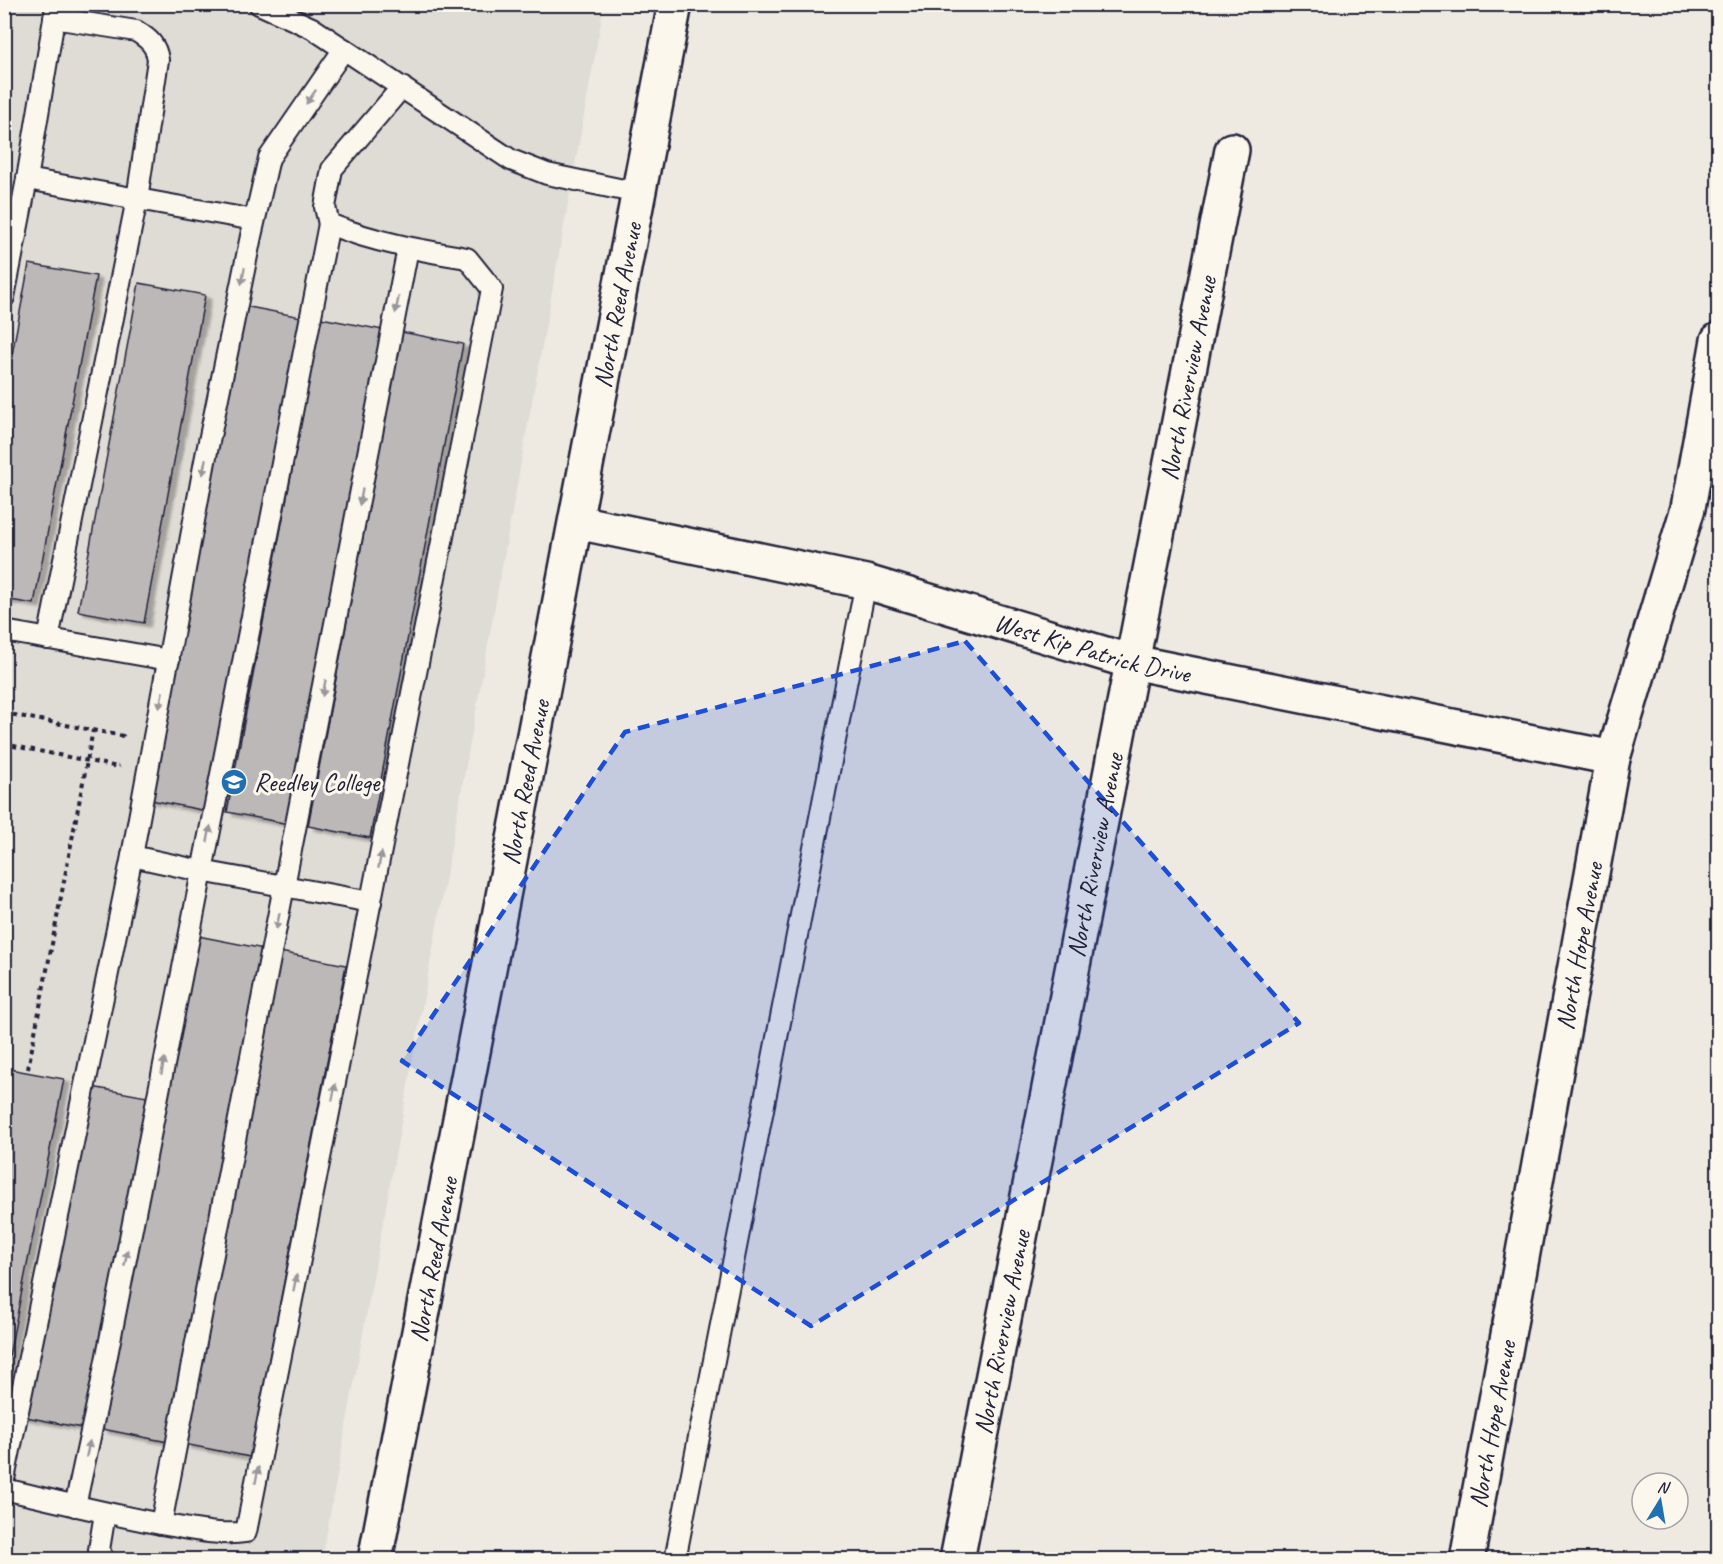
<svg xmlns="http://www.w3.org/2000/svg" width="1723" height="1564" viewBox="0 0 1723 1564" font-family="Caveat,sans-serif">
<defs>
<filter id="shadow"><feDropShadow dx="6" dy="4" stdDeviation="1.5" flood-color="#0004"/></filter>
</defs>
<rect width="100%" height="100%" fill="#eeeae2"/>
<filter id="ink" filterUnits="userSpaceOnUse"><feTurbulence type="fractalNoise" baseFrequency=".0167" numOctaves="2"/><feDisplacementMap in="SourceGraphic" scale="12" xChannelSelector="R" yChannelSelector="G"/><feConvolveMatrix kernelMatrix="1 2 1 2 8 2 1 2 1" color-interpolation-filters="sRGB"/></filter>
<g filter="url(#ink)">
<!-- built -->
<polygon fill="#dfdbd5" points="5,5 604,5 322,1559 5,1560"/>
<!-- building -->
<g fill="#bcb8b8" stroke="#22223b" stroke-width="1.5" filter="url(#shadow)">
<polygon points="29,264 96,276 34,604 4,599 4,397"/>
<polygon points="139,283 205,295 144,623 78,611"/>
<polygon points="239,305 301,317 207,811 146,799"/>
<polygon points="321,318 383,330 289,824 227,812"/>
<polygon points="402,332 463,344 370,838 308,826"/>
<polygon points="198,936 264,949 168,1442 102,1429"/>
<polygon points="280,952 346,965 250,1457 184,1444"/>
<polygon points="4,1068 64,1079 4,1381"/>
<polygon points="81,1085 147,1097 82,1428 16,1415"/>
</g>
<g fill="none" stroke-linecap="round" stroke-linejoin="round">
<defs>
<g id="service">
<polyline points="259,4 312,28 511,160 547,174 638,193"/>
<polyline points="56,7 27,179 254,220"/>
<polyline points="4,297 27,179"/>
<polyline points="4,631 169,660"/>
<path d="M48,639L137,199L158,60C156,45 149,39 136,31L54,18"/>
<polyline points="132,856 201,871 371,902"/>
<polyline points="4,1479 132,856 205,461 251,236 269,158 344,49"/>
<path d="M4,1489C60,1502 116,1516 172,1526C196,1530 222,1536 246,1532L492,289L467,258C419,250 374,242 329,224L325,207L332,169L402,87"/>
<polyline points="75,1506 101,1386 329,224"/>
<path d="M161,1524C241,1098 327,674 408,248"/>
<polyline points="104,1560 99,1550 105,1513"/>
<polyline points="675,1560 866,582"/>
</g>
<g id="minor">
<path id="s1" d="M577,522L866,582L1132,662L1613,758"/>
<path id="s2" d="M957,1560L1232,150"/>
<path id="s3" d="M1467,1560L1613,758L1688,508L1718,340"/>
</g>
<g id="primary">
<path id="s4" d="M375,1560L675,4"/>
</g>
</defs>
<!-- service casing -->
<use href="#service" stroke="#22223b" stroke-width="24"/>
<!-- minor casing -->
<use href="#minor" stroke="#22223b" stroke-width="38"/>
<!-- primary casing -->
<use href="#primary" stroke="#22223b" stroke-width="38"/>
<!-- path -->
<g stroke="#22223b" stroke-width="4" stroke-dasharray="4.5 4.5" stroke-linecap="butt">
<polyline points="4,713 123,736 123,737"/>
<polyline points="4,744 118,767 119,766"/>
<polyline points="4,744 10,714"/>
<polyline points="28,1069 93,730"/>
</g>
<!-- service -->
<use href="#service" stroke="#fbf7ec" stroke-width="20"/>
<!-- minor -->
<use href="#minor" stroke="#fbf7ec" stroke-width="33"/>
<!-- primary -->
<use href="#primary" stroke="#fbf7ec" stroke-width="33"/>
</g>
<!-- one-way arrows -->
<defs><path id="oneway-solid" d="M-6-.8H1V-3.2L6.5 0L1 3.2V.8H-6Z" transform="scale(1.5)"/></defs>
<g fill="#99979c">
<use href="#oneway-solid" transform="translate(311 97) rotate(125)"/>
<use href="#oneway-solid" transform="translate(243 276) rotate(101)"/>
<use href="#oneway-solid" transform="translate(397 305) rotate(101)"/>
<use href="#oneway-solid" transform="translate(204 467) rotate(101)"/>
<use href="#oneway-solid" transform="translate(361 497) rotate(101)"/>
<use href="#oneway-solid" transform="translate(324 688) rotate(101)"/>
<use href="#oneway-solid" transform="translate(161 700) rotate(101)"/>
<use href="#oneway-solid" transform="translate(209 834) rotate(-79)"/>
<use href="#oneway-solid" transform="translate(380 860) rotate(-79)"/>
<use href="#oneway-solid" transform="translate(278 921) rotate(101)"/>
<use href="#oneway-solid" transform="translate(163 1066) rotate(-79)"/>
<use href="#oneway-solid" transform="translate(334 1092) rotate(-79)"/>
<use href="#oneway-solid" transform="translate(126 1258) rotate(-79)"/>
<use href="#oneway-solid" transform="translate(295 1283) rotate(-79)"/>
<use href="#oneway-solid" transform="translate(88 1449) rotate(-78)"/>
<use href="#oneway-solid" transform="translate(257 1475) rotate(-79)"/>
</g>
</g>
<!-- marked area -->
<path fill="#1d4ed8" fill-opacity="0.2" stroke="#1d4ed8" stroke-width="4.5" stroke-dasharray="12 8" stroke-linejoin="round" d="M965,641L1299,1023L811,1326L402,1061L625,732Z"/>
<!-- icons -->
<defs>
<symbol id="university-disc" viewBox="-11 -11 22 22"><circle r="9.5" fill="#1f6fb2" stroke="#fbf7ec"/><path d="M0-5L7-2L0 1L-7-2ZM-4 1L0 2.5L4 1V4Q0 6-4 4Z" fill="#fff"/></symbol>
</defs>
<g fill-rule="evenodd">
<use href="#university-disc" x="219" y="767" width="30" height="30"/>
</g>
<g text-anchor="middle" stroke-width="6" stroke-linejoin="round" paint-order="stroke">
<!-- street labels -->
<g font-size="26" fill="#22223b" stroke="#fbf7ec">
<text dy="9" stroke="none"><textPath href="#s4" startOffset="1278">North Reed Avenue</textPath></text>
<text dy="9" stroke="none"><textPath href="#s2" startOffset="1204">North Riverview Avenue</textPath></text>
<text dy="9" stroke="none"><textPath href="#s1" startOffset="531">West Kip Patrick Drive</textPath></text>
<text dy="9" stroke="none"><textPath href="#s4" startOffset="792">North Reed Avenue</textPath></text>
<text dy="9" stroke="none"><textPath href="#s2" startOffset="718">North Riverview Avenue</textPath></text>
<text dy="9" stroke="none"><textPath href="#s3" startOffset="624">North Hope Avenue</textPath></text>
<text dy="9" stroke="none"><textPath href="#s4" startOffset="306">North Reed Avenue</textPath></text>
<text dy="9" stroke="none"><textPath href="#s2" startOffset="232">North Riverview Avenue</textPath></text>
<text dy="9" stroke="none"><textPath href="#s3" startOffset="138">North Hope Avenue</textPath></text>
</g>
<!-- poi labels -->
<g font-size="26" fill="#22223b" stroke="#fbf7ec" text-anchor="start">
<text x="254" y="791">Reedley College</text>
</g>
</g>
<!-- margin -->
<rect width="1723" height="1564" fill="none" stroke="#fbf7ec" stroke-width="24"/>
<rect x="12" y="12" width="1699" height="1540" fill="none" stroke="#22223b" stroke-width="2" filter="url(#ink)"/>
<!-- north arrow -->
<g transform="translate(1660 1501) rotate(11)"><circle r="28" fill="#fbf7ec" stroke="#a4a2a5" stroke-width="1.5"/>
<path d="M0-4.5L10 22L0 15L-10 22Z" fill="#1f6fb2"/>
<text y="-9" font-size="16" font-weight="bold" text-anchor="middle" fill="#22223b">N</text>
</g>
</svg>
